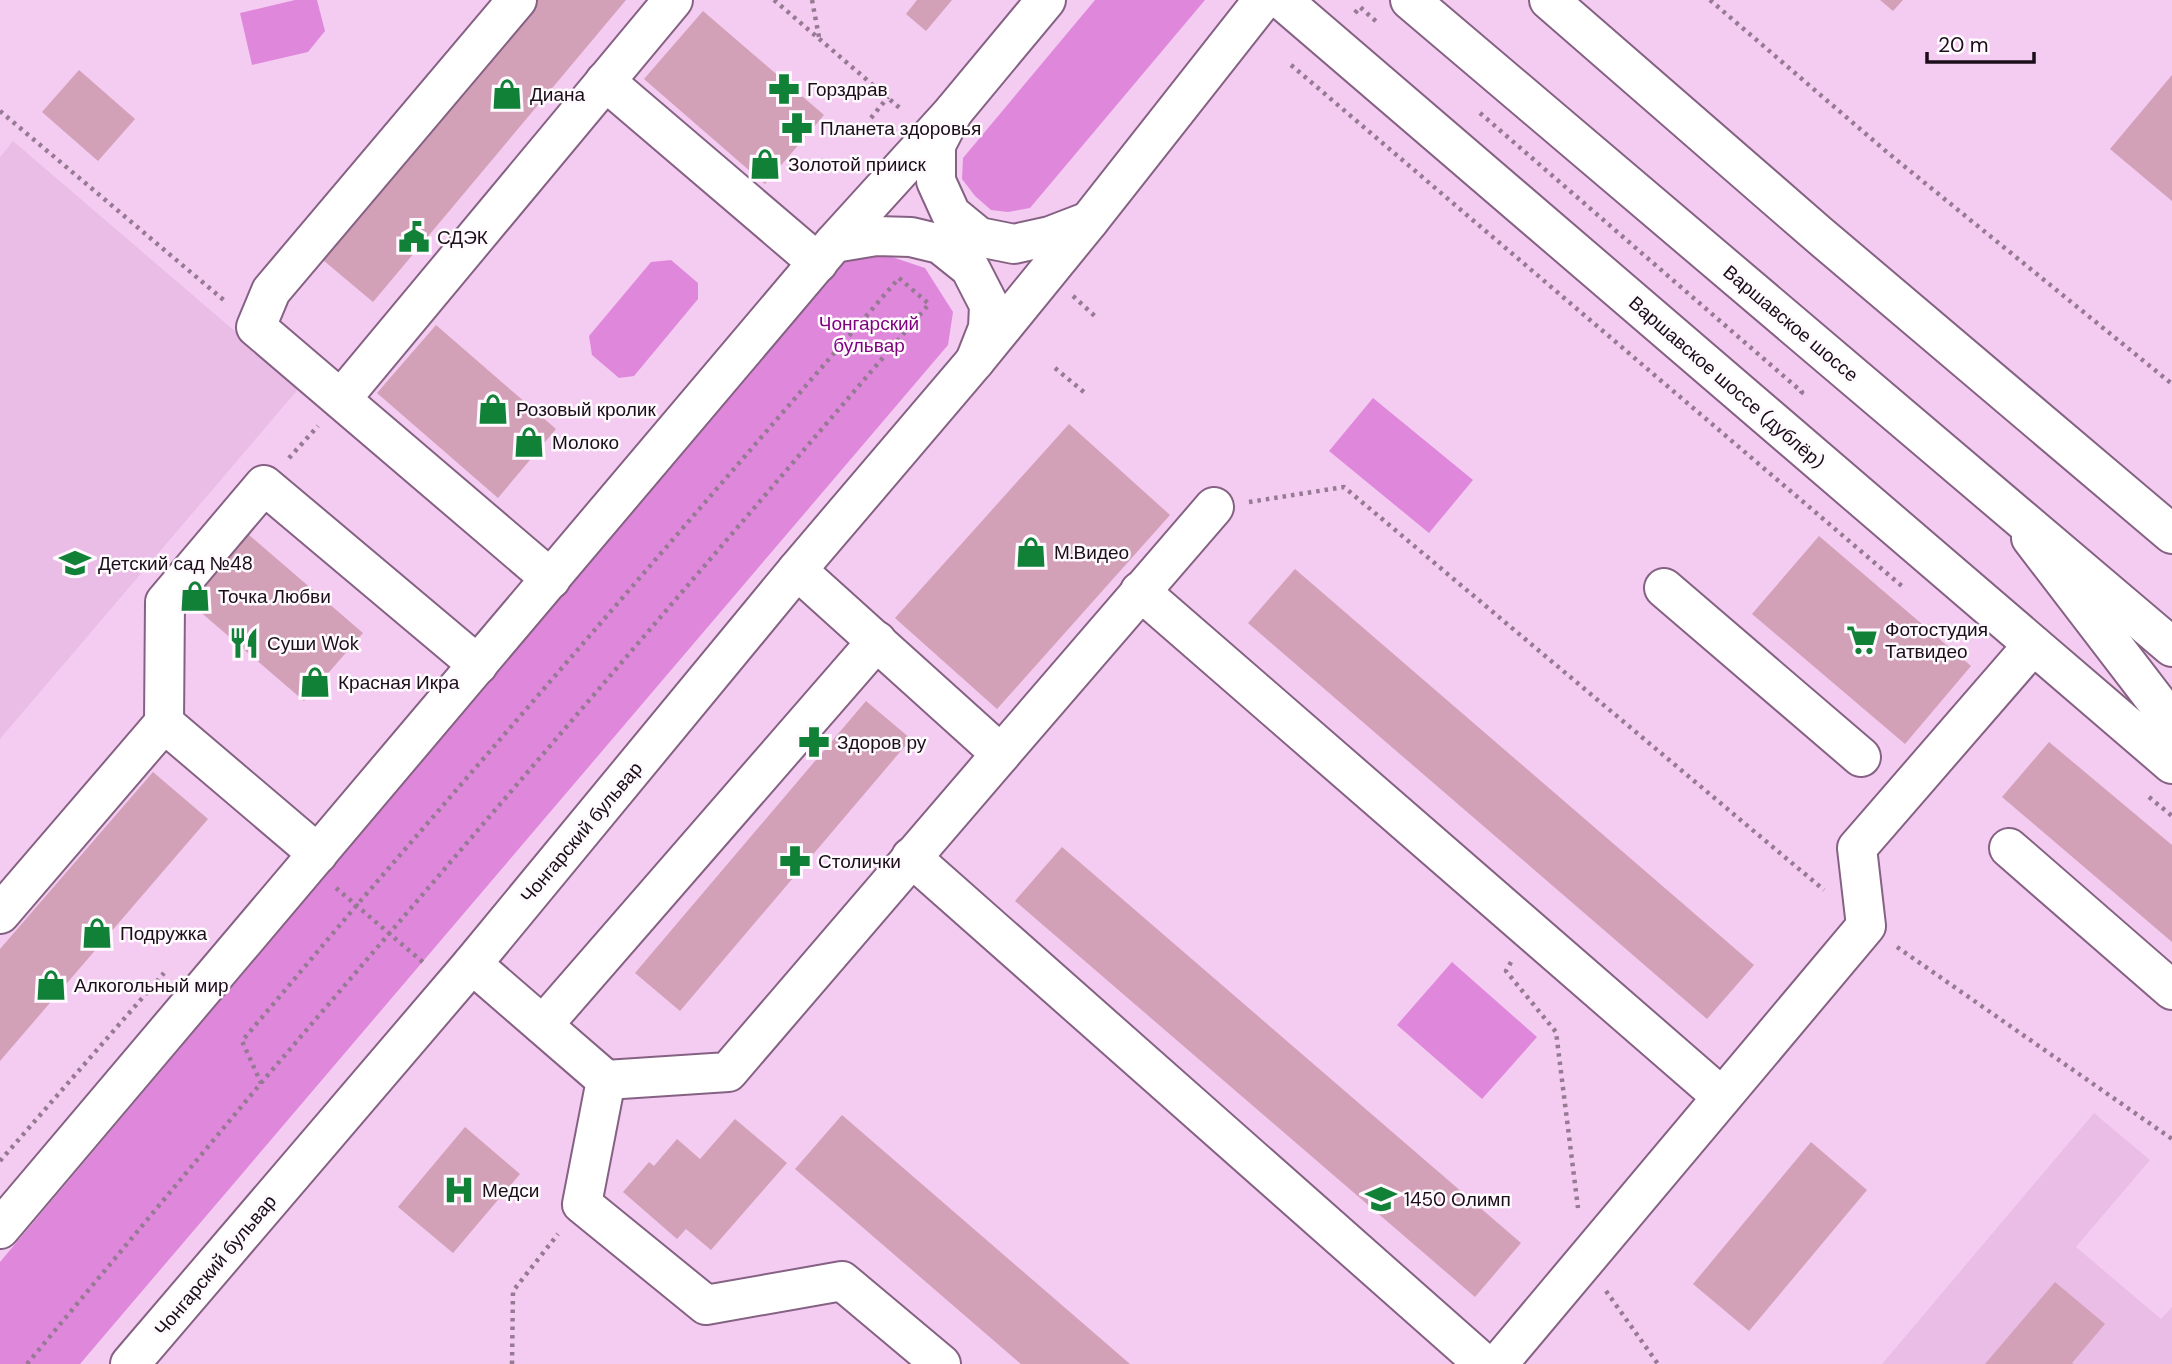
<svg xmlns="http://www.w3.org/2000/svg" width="2172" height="1364" viewBox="0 0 2172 1364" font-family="'DM Sans',sans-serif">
<rect width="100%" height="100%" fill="#f4ccf1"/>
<!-- built -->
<g fill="#eabde7">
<polygon points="13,141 300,387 0,739 0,157"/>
<polygon points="2094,1113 2150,1160 2076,1247 2161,1319 2172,1307 2172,1364 1882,1364"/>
</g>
<!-- green -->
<g fill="#df88db">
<polygon points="295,0 317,0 325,31 308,52 252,65 240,13"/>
<polygon points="1095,0 1205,0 1030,208 1008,212 991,210 975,196 962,179 963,158"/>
<polygon points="880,253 925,268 953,312 948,345 80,1364 0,1364 0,1262 845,259"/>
<polygon points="671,260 698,283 698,299 634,376 619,378 592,355 589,336 651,262"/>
<polygon points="1373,398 1473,480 1429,533 1329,451"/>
<polygon points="1452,962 1537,1037 1482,1099 1397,1025"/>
</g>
<!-- building -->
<g fill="#d2a0b7">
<polygon points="530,0 626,0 373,302 317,255"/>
<polygon points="917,0 952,0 926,31 906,14"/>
<polygon points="1880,0 1903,0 1893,11"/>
<polygon points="703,11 824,115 765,184 644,79"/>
<polygon points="79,70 135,119 98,161 42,112"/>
<polygon points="2172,75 2172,201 2110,149"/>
<polygon points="436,325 556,429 498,498 377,393"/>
<polygon points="1069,424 1170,515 997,709 895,618"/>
<polygon points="242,529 363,633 304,701 183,597"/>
<polygon points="1819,536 1971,666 1905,744 1752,614"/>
<polygon points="1295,569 1754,965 1707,1019 1248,623"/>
<polygon points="866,701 911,739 680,1011 635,973"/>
<polygon points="2049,742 2172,845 2172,942 2002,797"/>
<polygon points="153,772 208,819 0,1061 0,949"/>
<polygon points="1062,847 1521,1243 1475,1297 1015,901"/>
<polygon points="842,1115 1130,1364 1021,1364 795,1169"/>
<polygon points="735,1119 787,1163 711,1250 686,1229 677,1239 623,1192 649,1162 654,1166 677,1139 700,1159"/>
<polygon points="465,1127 520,1174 453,1253 398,1207"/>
<polygon points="1811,1142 1867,1190 1749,1331 1693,1284"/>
<polygon points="2055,1282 2105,1324 2072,1363 2074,1364 1985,1364"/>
</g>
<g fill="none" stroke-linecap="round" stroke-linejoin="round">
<defs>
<g id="minor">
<polyline points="517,0 271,291 256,327 551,579"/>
<polyline points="1282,0 2172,764"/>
<polyline points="605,81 818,263"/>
<polyline points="953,112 936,145 936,181 951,214 979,237 1014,244 1050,236 1089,221"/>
<polyline points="834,243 876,236 911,237 940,244 970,268 989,305 988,328 975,361"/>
<polyline points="341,399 673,0"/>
<polyline points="2031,538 2172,722"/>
<polyline points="1664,588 1861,757"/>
<polyline points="1140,591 1722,1097"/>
<polyline points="164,723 165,602 264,485 478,665"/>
<polyline points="1001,754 1214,507"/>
<polyline points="2009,848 2172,990"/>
<polyline points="911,857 1484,1364"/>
<polyline points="0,914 164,723 318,854"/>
<polyline points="472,964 606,1080 582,1204 706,1305 842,1281 941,1364"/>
<polyline points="543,1025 877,641"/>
<polyline points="606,1080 728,1072 1001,754 797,570"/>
<polyline points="1498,1364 1866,926 1857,848 2033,645"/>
</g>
<g id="major">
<polyline points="1410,0 2172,647"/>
<polyline points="1549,0 1818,234 2172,534"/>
<polyline points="0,1229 834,243 953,112 1046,0"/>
<polyline points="130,1364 472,964 797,570 975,361 1089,221 1263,0"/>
</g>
</defs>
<!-- minor casing -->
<use href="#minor" stroke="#856283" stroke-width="42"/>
<!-- major casing -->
<use href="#major" stroke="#856283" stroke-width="42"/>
<!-- path -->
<g stroke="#967a94" stroke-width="4.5" stroke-dasharray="3.5 5" stroke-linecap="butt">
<polyline points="774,0 902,110"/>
<polyline points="812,0 819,37"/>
<polyline points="1710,0 1888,153 2172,384"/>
<polyline points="1355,13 1360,7 1379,24"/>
<polyline points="1291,65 1903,587"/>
<polyline points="0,111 226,302"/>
<polyline points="1480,113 1802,392 1798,397"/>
<polyline points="871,118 888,97"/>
<polyline points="1073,296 1097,318"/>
<polyline points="1055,368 1085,393"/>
<polyline points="289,458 318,426"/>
<polyline points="1249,502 1344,487 1824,890"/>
<polyline points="2149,797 2172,816"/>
<polyline points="336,888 425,964"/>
<polyline points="1897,947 2172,1139"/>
<polyline points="1511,962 1506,971 1556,1032 1578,1208"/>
<polyline points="0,1161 164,973"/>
<polyline points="1606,1291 1658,1364"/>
<polyline points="27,1364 261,1083 929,304 899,278 356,906 242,1041 261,1083"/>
<polyline points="512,1364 513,1291 558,1234"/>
</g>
<!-- minor -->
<use href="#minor" stroke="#fff" stroke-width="38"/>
<!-- major -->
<use href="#major" stroke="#fff" stroke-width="38"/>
</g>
<!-- icons -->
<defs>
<symbol id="pharmacy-bare" viewBox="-9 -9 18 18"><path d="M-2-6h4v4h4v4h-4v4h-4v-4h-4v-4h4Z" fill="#108137" stroke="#fefafe" stroke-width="2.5" paint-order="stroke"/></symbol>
<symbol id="shop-bare" viewBox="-9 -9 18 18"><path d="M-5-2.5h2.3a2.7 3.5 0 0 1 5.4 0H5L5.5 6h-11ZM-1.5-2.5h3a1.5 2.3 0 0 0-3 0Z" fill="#108137" stroke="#fefafe" stroke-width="2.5" paint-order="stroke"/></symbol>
<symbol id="civic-bare" viewBox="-9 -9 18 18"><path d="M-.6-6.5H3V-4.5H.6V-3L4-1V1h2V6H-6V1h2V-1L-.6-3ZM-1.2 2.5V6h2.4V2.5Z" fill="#108137" stroke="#fefafe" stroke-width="2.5" paint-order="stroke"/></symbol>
<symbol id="school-bare" viewBox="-9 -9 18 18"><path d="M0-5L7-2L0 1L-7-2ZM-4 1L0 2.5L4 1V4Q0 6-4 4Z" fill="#108137" stroke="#fefafe" stroke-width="2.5" paint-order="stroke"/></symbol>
<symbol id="supermarket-bare" viewBox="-9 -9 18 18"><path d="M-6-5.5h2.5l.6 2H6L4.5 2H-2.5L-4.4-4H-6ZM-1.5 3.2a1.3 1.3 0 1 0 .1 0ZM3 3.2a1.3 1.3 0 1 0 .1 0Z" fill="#108137" stroke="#fefafe" stroke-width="2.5" paint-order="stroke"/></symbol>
<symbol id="restaurant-bare" viewBox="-9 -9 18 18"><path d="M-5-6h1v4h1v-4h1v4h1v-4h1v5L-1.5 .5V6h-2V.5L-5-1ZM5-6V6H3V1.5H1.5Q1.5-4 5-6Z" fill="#108137" stroke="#fefafe" stroke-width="2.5" paint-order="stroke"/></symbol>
<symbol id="hospital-bare" viewBox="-9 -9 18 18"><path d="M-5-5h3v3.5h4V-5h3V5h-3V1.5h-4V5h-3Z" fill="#108137" stroke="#fefafe" stroke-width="2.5" paint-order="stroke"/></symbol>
</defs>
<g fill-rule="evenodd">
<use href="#pharmacy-bare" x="762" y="67" width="44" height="44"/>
<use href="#shop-bare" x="485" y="72" width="44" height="44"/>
<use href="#pharmacy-bare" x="775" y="106" width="44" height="44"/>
<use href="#shop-bare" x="743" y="142" width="44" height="44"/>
<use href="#civic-bare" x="392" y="215" width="44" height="44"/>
<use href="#shop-bare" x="471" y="387" width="44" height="44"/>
<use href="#shop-bare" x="507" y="420" width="44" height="44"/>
<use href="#shop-bare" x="1009" y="530" width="44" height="44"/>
<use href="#school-bare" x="53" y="541" width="44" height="44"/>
<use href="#shop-bare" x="173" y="574" width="44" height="44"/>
<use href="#supermarket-bare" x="1840" y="618" width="44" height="44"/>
<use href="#restaurant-bare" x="222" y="621" width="44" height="44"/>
<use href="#shop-bare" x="293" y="660" width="44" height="44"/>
<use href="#pharmacy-bare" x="792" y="720" width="44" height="44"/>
<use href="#pharmacy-bare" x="773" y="839" width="44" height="44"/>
<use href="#shop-bare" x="75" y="911" width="44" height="44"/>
<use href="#shop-bare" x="29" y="963" width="44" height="44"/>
<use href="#hospital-bare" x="437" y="1168" width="44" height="44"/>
<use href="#school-bare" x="1359" y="1177" width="44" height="44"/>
</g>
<g text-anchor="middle" stroke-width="5" stroke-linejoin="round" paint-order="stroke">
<!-- poi labels -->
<g font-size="19" fill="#1b0e1a" stroke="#fefafe" text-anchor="start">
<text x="807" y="96">Горздрав</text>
<text x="530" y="101">Диана</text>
<text x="820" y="135">Планета здоровья</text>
<text x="788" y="171">Золотой прииск</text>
<text x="437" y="244">СДЭК</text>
<text x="516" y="416">Розовый кролик</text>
<text x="552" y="449">Молоко</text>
<text x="1054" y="559">М.Видео</text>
<text x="98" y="570">Детский сад №48</text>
<text x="218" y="603">Точка Любви</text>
<text x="1885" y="636">Фотостудия<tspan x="1885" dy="22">Татвидео</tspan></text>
<text x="267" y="650">Суши Wok</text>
<text x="338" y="689">Красная Икра</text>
<text x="837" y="749">Здоров ру</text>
<text x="818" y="868">Столички</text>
<text x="120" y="940">Подружка</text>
<text x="74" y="992">Алкогольный мир</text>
<text x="482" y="1197">Медси</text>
<text x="1404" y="1206">1450 Олимп</text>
</g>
<!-- park labels -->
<g font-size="19" fill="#7e017d" stroke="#fefafe">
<text x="869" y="330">Чонгарский<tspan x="869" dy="22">бульвар</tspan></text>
</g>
<!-- street labels -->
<g font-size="19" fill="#1b0e1a" stroke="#fefafe">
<text transform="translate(1791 323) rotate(40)" y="7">Варшавское шоссе</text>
<text transform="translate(1727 382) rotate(41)" y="7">Варшавское шоссе (дублёр)</text>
<text transform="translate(581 832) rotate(-50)" y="7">Чонгарский бульвар</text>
<text transform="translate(215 1265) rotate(-50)" y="7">Чонгарский бульвар</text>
</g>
</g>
<!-- scale -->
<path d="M1927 52v10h107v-10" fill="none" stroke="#1b0e1a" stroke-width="3.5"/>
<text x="1938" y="52" font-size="21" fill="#1b0e1a" stroke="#fefafe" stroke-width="5" paint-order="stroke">20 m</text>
</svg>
